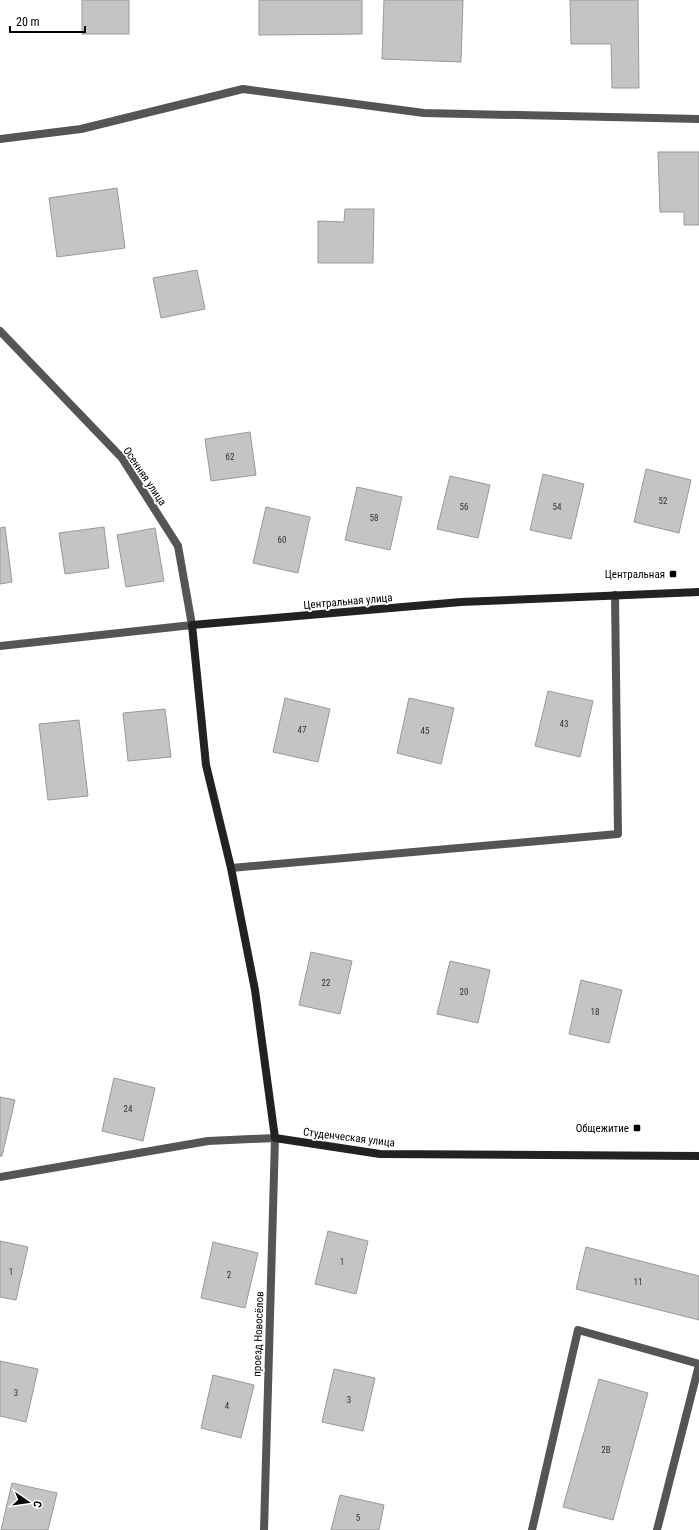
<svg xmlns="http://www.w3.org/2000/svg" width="699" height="1530" viewBox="0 0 699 1530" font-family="'Roboto Condensed',sans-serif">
<rect width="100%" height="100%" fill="#fff"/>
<!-- building -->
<g fill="#c4c4c4" stroke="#999">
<rect x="82" y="0" width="47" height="34"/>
<polygon points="259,0 362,0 362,34 259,35"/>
<polygon points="384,0 463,0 461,62 382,59"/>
<polygon points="570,0 638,0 639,88 612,88 611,44 571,44"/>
<polygon points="658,152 699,152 699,225 684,225 684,212 660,212"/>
<polygon points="117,188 125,248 57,257 49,198"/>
<polygon points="345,209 374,209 373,263 318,263 318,221 344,222"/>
<polygon points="197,270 205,309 161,318 153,278"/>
<polygon points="250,432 256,475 211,481 205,439"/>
<polygon points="646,469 691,480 679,533 634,522"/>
<polygon points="543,474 584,484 571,539 530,530"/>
<polygon points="450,476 490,485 478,538 437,529"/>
<polygon points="357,487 402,497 390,550 345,540"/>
<polygon points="266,507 310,517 298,573 253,563"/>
<polygon points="5,527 12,582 0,584 0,528"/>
<polygon points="104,527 109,568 65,574 59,533"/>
<polygon points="155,528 164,581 126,587 117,535"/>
<polygon points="548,691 593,701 580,757 535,746"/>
<polygon points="285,698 330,709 318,762 273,752"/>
<polygon points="409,698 454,708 441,764 397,753"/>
<polygon points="165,709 171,757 128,761 123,713"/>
<polygon points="79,720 88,796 48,800 39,724"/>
<polygon points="311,952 352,961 340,1014 299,1005"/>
<polygon points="450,961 490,970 478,1023 437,1014"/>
<polygon points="581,980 622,990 609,1043 569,1034"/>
<polygon points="114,1078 155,1088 143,1141 102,1131"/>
<polygon points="0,1097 15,1100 2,1156 0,1156"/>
<polygon points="328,1231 368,1241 356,1294 315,1284"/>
<polygon points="0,1241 28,1247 16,1300 0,1297"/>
<polygon points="213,1242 258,1253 245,1308 201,1298"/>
<polygon points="586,1247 699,1276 699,1320 576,1289"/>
<polygon points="0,1361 38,1369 26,1422 0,1416"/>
<polygon points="334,1369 375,1378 363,1431 322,1422"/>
<polygon points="213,1375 254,1385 241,1438 201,1428"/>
<polygon points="599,1379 648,1393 613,1520 563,1507"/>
<polygon points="12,1483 57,1493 48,1530 1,1530"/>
<polygon points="340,1495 384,1505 379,1530 331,1530"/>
</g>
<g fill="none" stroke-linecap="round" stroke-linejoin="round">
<!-- lane -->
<g stroke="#555" stroke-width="8">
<polyline points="0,139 81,129 243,89 424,113 699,119"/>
<polyline points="532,1530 578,1330 699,1364"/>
<polyline points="657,1530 699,1365"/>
</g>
<!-- street -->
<g stroke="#555" stroke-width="8">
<polyline points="0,331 122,458 178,546 192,625 0,646"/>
<polyline points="231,868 618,834 615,595"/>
<polyline points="0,1177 208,1141 275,1138 264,1530"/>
</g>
<!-- secondary -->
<polyline stroke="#222" stroke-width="8" points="699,592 461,602 192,625 206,765 231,868 255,990 275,1138 380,1154 699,1156"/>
</g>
<!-- markers -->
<g fill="#000" stroke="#fff" stroke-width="1.5">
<rect x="669" y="570" width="8" height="8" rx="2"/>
<rect x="633" y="1124" width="8" height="8" rx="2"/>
</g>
<g text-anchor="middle" stroke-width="3.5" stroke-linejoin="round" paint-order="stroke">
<!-- number labels -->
<g font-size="9" fill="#313131">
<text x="230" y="460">62</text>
<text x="663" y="504">52</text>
<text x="464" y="510">56</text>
<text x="557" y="510">54</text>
<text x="374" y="521">58</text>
<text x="282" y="543">60</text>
<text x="564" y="727">43</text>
<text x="302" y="733">47</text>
<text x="425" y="734">45</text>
<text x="326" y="986">22</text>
<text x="464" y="995">20</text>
<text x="595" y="1015">18</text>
<text x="128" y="1112">24</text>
<text x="342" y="1265">1</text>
<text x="11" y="1275">1</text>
<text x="229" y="1278">2</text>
<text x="638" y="1285">11</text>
<text x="16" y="1396">3</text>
<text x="349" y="1403">3</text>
<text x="227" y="1409">4</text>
<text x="606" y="1453">2В</text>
<text x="358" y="1521">5</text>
</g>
<!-- street labels -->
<g font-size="11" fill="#000" stroke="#fff">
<text transform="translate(145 476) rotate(56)" y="4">Осенняя улица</text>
<text transform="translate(348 601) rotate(-5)" y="4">Центральная улица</text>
<text transform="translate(349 1137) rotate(7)" y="4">Студенческая улица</text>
<text transform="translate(258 1334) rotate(-88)" y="4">проезд Новосёлов</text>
</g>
<!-- poi labels -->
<g font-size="11" fill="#000" stroke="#fff" text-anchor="end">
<text x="665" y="578">Центральная</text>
<text x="629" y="1132">Общежитие</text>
</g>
</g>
<!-- north arrow -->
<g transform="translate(28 1502) rotate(103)" stroke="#ffffff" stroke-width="3" paint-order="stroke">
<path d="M0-3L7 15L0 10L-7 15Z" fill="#000000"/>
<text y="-6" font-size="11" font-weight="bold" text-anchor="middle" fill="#000000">С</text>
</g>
<!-- scale -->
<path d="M10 26v6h75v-6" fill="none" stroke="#000000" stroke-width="2"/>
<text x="16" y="26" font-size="12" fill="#000000" stroke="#ffffff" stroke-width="3" paint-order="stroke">20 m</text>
</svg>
